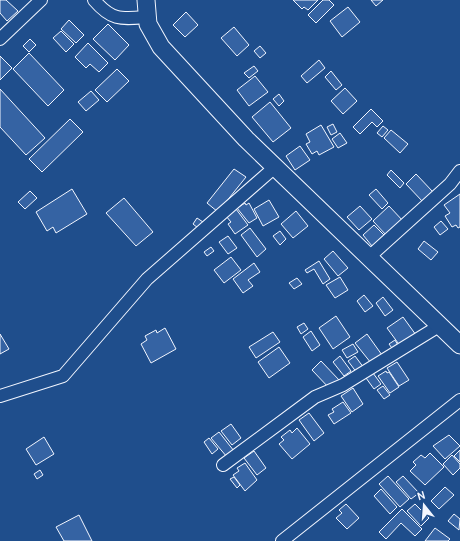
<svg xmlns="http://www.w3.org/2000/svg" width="460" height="541" viewBox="0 0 460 541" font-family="Overpass,sans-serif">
<rect width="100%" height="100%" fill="#1f4e8c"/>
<!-- building -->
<g fill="#3563a3" stroke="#f2f6ff">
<polygon points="0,0 6,0 18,11 7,21 0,13"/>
<polygon points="293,0 318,0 308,10 304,7 302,9"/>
<polygon points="323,0 329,0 334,5 316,23 308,15"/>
<polygon points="371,0 383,0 376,6"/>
<polygon points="348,7 360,22 342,37 330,21"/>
<polygon points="186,12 198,25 185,37 173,25"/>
<polygon points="69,20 84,35 76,43 61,29"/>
<polygon points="108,24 129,45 115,60 93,39"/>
<polygon points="234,27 249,45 237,56 221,38"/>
<polygon points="61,31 74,44 66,52 53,38"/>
<polygon points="30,39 36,45 29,52 23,46"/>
<polygon points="88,43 108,63 99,72 90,64 86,68 75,57"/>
<polygon points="260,46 266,53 260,58 254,51"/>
<polygon points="29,53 64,90 48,106 13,69"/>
<polygon points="0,56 12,68 0,80"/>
<polygon points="319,60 325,68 307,83 301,76"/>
<polygon points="254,66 258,71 249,78 244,73"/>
<polygon points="117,69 129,81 107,102 95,90"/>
<polygon points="331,71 342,85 336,90 325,77"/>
<polygon points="255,76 268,92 249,106 237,90"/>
<polygon points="345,88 357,101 343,114 331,101"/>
<polygon points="0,89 45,138 26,155 0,127"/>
<polygon points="91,91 99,100 86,111 78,102"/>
<polygon points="279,94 284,101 279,106 273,99"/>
<polygon points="270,102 291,128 273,142 252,117"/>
<polygon points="371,109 383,121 377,127 372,122 360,134 353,127"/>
<polygon points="70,119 83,132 42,172 29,159"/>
<polygon points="333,124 337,132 331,135 327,127"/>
<polygon points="321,125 334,147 319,155 317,151 312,154 306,144 310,142 306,134"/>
<polygon points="383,126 388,130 382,137 377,133"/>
<polygon points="391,130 408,144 400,153 384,138"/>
<polygon points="340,133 347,143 338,148 332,139"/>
<polygon points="300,146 310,160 295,170 286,156"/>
<polygon points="234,169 246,177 218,212 207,203"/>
<polygon points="391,170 404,183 400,188 387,175"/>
<polygon points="416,174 433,192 423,202 406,184"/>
<polygon points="72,189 87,214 56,233 53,227 47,231 36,212"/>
<polygon points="376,189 388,203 382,209 369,195"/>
<polygon points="30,191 37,198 25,209 18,202"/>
<polygon points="460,194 460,227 458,228 456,225 452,227 445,216 450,213 444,205"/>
<polygon points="124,198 153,232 136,246 106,213"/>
<polygon points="269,200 279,217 263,226 254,209"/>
<polygon points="245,203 246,205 249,203 257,218 249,223 237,208"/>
<polygon points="360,206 372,219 359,230 347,217"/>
<polygon points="389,206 404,222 387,236 373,221"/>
<polygon points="236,209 248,225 235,234 228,224 231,222 226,216"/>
<polygon points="296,211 308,226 293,238 281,224"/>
<polygon points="197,218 203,222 198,228 193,224"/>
<polygon points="441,221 448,229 440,235 434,227"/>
<polygon points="374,225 384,235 372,246 363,235"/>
<polygon points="250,228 266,249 257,257 241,235"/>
<polygon points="280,231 286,239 280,245 273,236"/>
<polygon points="228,236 237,248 228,254 219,242"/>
<polygon points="424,241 438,252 431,260 418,249"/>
<polygon points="211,247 214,251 207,256 204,252"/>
<polygon points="333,251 348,268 338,276 324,259"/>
<polygon points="231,257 241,270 224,283 214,270"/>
<polygon points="319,261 330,279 323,284 314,269 307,273 305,270"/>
<polygon points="254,263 260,272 248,280 253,286 243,293 233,279"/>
<polygon points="340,277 348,290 335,298 326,285"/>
<polygon points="297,278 302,284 294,289 289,283"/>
<polygon points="364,295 373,306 365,312 357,301"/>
<polygon points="383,297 393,310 385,316 376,303"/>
<polygon points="336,316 350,337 333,349 319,328"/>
<polygon points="403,317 416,335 401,347 387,328"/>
<polygon points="304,323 308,329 301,334 297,327"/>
<polygon points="165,328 176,349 151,363 141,344 147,340 145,336 156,330 157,333"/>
<polygon points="311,331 320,345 312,351 303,337"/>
<polygon points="273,332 280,342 256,358 249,347"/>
<polygon points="0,334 9,349 0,354"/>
<polygon points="367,334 382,355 371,363 355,343"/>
<polygon points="395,340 399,347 394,351 389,344"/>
<polygon points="353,344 358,352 347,358 342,350"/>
<polygon points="279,347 290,363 269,378 258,362"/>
<polygon points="340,356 351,371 344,376 333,362"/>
<polygon points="355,356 364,368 357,373 348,361"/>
<polygon points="321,361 340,381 331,390 312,370"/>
<polygon points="397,362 409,380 399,386 387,368"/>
<polygon points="386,371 387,373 389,372 399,387 390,393 378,376"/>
<polygon points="373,373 381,384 374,389 366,378"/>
<polygon points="383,386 390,395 384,399 377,390"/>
<polygon points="353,388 363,404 352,412 341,396"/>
<polygon points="343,402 351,413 334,424 328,415 334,412 332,409"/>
<polygon points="309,413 324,433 314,441 299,420"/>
<polygon points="231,424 241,438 232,445 221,431"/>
<polygon points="297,428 310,444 292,459 279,444 284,440 281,437 290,430 292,433"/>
<polygon points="219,432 234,451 227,457 211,438"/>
<polygon points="449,435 460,446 445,459 433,446"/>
<polygon points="44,437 54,454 36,465 26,449"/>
<polygon points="209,438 218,449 212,454 204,442"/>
<polygon points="460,450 460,462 454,456"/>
<polygon points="254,451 266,468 257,475 244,458"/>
<polygon points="430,453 444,467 425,485 410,471 416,465 413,462 421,455 425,458"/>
<polygon points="452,455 460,464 460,468 453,475 443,464"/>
<polygon points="245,463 257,480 245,491 233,475 239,471 237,468"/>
<polygon points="40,470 43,475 37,479 34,474"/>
<polygon points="388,476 409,499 400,507 379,484"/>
<polygon points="403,476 419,493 411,499 396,482"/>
<polygon points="234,477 240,485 237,488 230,479"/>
<polygon points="445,487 454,495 439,509 431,501"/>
<polygon points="381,489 397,507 390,514 374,496"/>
<polygon points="346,504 359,518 347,529 336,518 342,513 339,510"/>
<polygon points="415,504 429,518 421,526 407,511"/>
<polygon points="402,509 422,529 415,536 401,523 386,539 379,532"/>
<polygon points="454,514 460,519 459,530 448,521"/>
<polygon points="79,515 92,541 64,541 56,527"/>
<polygon points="435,528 450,539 448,541 425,541"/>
</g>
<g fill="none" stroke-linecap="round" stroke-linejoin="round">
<defs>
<g id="street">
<path d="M94,0C112,21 121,19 147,17"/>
<polyline points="0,39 41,0"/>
<polyline points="368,258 450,184 460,171"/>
<polyline points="0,396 63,376 147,279 275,167"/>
<polyline points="223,465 315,397 343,385 439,326"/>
<polyline points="282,541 460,400"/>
</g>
<polyline id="secondary" points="146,0 148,24 161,47 246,139 460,345"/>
</defs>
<!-- street casing -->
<use href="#street" stroke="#f2f6ff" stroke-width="14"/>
<!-- secondary casing -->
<use href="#secondary" stroke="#f2f6ff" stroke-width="19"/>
<!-- street -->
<use href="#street" stroke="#1f4e8c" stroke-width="12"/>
<!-- secondary -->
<use href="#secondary" stroke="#1f4e8c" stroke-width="17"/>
</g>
<!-- north arrow -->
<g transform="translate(424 505) rotate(343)" stroke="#1f4e8c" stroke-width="3" paint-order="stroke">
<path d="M0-3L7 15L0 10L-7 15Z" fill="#f2f6ff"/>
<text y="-6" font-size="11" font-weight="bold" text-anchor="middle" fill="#f2f6ff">N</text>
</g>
</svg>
